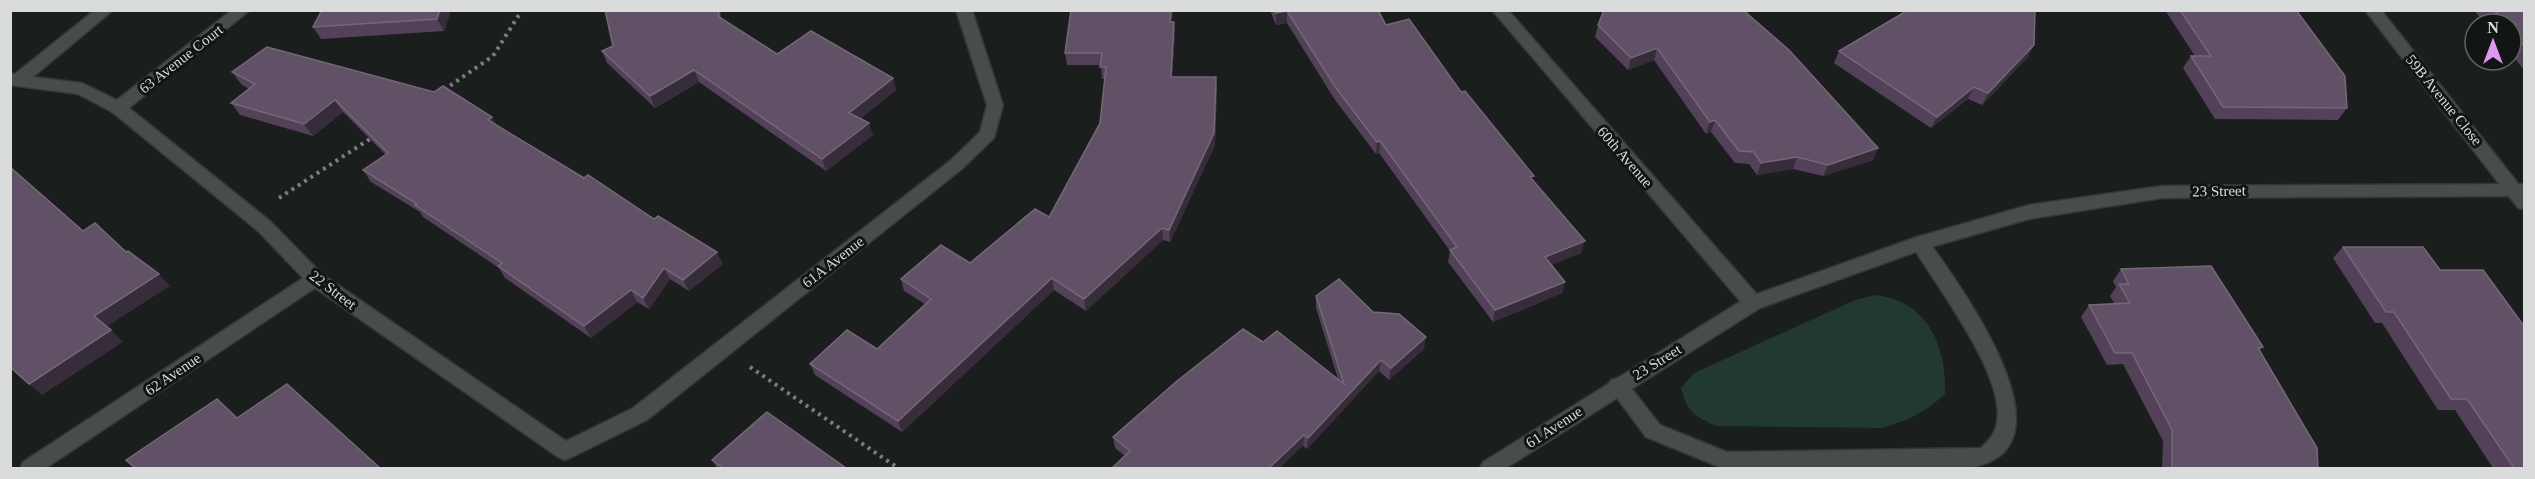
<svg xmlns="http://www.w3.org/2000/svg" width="2535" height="479" viewBox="0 0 2535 479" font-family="Georgia,serif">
<rect width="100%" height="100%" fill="#1a1e1c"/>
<!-- green -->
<path fill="#22392f" d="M1876,295C1929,302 1946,346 1945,394C1926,412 1907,421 1882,428L1716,426C1694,416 1687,412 1681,388L1694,373L1855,300Z"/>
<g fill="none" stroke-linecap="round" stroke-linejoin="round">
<defs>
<path id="service" d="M1920,236L1926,238C1959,283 2084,453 1967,468H1722L1646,437L1608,386L1611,380L1618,378L1625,380L1660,425L1727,452L1981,448C1985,444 1990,439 1993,434C2019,389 1932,282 1911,243L1914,238Z"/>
<g id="minor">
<polygon points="95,10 113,10 33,77 82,83 117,100 232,10 250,10 129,108 270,221 322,274 566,441 633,408 951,160 980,132 987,105 956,10 972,10 1003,105 994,138 963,168 647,420 572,457 565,460 558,457 315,288 46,468 20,468 23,462 303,278 258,231 112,112 78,94 10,85 10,74 15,74"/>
<polygon points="1492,10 1508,10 1760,298 1762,303 1760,308 1753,310 1746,308"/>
<polygon points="2365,10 2381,10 2524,191 2524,209 2518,208"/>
</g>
<polygon id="tertiary" points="2524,184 2524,196 2162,198 2029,219 1924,249 1760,308 1506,468 1480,468 1483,462 1746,298 1914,238 2029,205 2162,186"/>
</defs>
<!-- service casing -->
<use href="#service" stroke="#343736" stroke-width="3"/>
<!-- minor casing -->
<use href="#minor" stroke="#343736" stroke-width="3"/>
<!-- tertiary casing -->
<use href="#tertiary" stroke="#343736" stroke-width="3"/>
<!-- path -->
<g stroke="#7a7d7c" stroke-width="4" stroke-dasharray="3 4.5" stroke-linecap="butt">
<polyline points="444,90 493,56 522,10"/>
<polyline points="279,198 373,137"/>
<polyline points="750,367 898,468"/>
</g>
<!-- service -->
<use href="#service" fill="#484c4a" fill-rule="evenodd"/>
<!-- minor -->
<use href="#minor" fill="#484c4a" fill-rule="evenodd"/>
<!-- tertiary -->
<use href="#tertiary" fill="#484c4a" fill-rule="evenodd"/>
</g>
<!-- wall -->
<g fill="#524158">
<polygon points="322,10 451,10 444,31 321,39 313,27"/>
<polygon points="720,10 721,18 777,54 893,78 896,90 860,119 873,135 826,171 699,82 655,108 607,63 602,51"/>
<polygon points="1173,10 1172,22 1174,22 1175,34 1172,77 1216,77 1217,89 1215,145 1170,242 1163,240 1086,311 1054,290 902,432 815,375 810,364 877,349 925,304 904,291 901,279 970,263 1049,217 1100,123 1105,79 1102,79 1101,65 1067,65 1065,53"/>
<polygon points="1270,10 1378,10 1386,25 1461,92 1533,181 1581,253 1551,265 1565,282 1562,293 1493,322 1448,262 1450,251 1379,153 1376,154 1335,100 1287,23 1276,25"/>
<polygon points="1604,10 1878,148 1873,160 1823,176 1793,169 1757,175 1749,164 1735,163 1711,132 1706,134 1654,60 1628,70 1595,37 1598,25"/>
<polygon points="2165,10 2296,10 2347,108 2338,120 2215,119 2183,68 2191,56 2195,56"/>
<polygon points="2474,10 2524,10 2524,70 2511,54 2511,24 2485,24"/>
<polygon points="1839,51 2028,57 1982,105 1968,99 1931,128 1834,63"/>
<polygon points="232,72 497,126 654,219 723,264 689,291 670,279 649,309 637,302 591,338 505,278 499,268 423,217 420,212 371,182 363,170 386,155 343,112 313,136 240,115 231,103 249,89 241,84"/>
<polygon points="2343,247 2524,468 2493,468 2455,410 2438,410 2382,323 2375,323 2333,258"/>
<polygon points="2121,269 2263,347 2260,350 2318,468 2162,468 2163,441 2123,364 2107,365 2081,317 2089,305 2115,304 2110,296 2116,287 2113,281"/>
<polygon points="1316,296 1373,312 1424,349 1389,380 1379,371 1307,449 1303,446 1125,456 1115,448 1113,437 1263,342 1338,379 1316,308"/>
<polygon points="712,460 846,468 717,468"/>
</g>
<!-- shaded-wall -->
<g fill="#362c3a">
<polygon points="440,10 451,10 444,31 437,19"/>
<polygon points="1171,10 1173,10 1171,34 1170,22"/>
<polygon points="1287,11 1287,23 1276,25 1276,13"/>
<polygon points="1174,22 1175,34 1171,89 1171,77"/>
<polygon points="2034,45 2028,57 1982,105 1988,93"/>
<polygon points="1657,48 1654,60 1628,70 1631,58"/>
<polygon points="694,70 699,82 655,108 650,96"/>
<polygon points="1216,77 1215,145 1170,242 1169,230"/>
<polygon points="893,78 896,90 853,125 849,113"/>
<polygon points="1974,87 1968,99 1931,128 1937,117"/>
<polygon points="335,100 343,112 313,136 304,124"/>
<polygon points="492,117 499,129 488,120"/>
<polygon points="1715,120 1711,132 1706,134 1710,122"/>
<polygon points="869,123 873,135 826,171 822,159"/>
<polygon points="1380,141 1379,153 1376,154 1377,142"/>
<polygon points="1878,148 1873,160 1823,176 1828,165"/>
<polygon points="1797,157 1793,169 1757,175 1761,163"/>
<polygon points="1162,228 1163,240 1086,311 1084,299"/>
<polygon points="1585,241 1581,253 1542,269 1545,257"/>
<polygon points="717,252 723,264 689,291 683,280"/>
<polygon points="664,268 670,279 649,309 643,298"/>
<polygon points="159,274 170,286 106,327 94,316"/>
<polygon points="1052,278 1054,290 902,432 898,421"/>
<polygon points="1565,282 1562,293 1493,322 1495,310"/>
<polygon points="631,290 637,302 591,338 584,326"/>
<polygon points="111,330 123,342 42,395 29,384"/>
<polygon points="1426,337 1424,349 1389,380 1391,368"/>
<polygon points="1381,360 1379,371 1307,449 1308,438"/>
<polygon points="1304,435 1303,446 1280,468 1269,468"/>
</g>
<!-- building -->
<g fill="#615166" stroke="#746778" stroke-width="1.5">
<polygon points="322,10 440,10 437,19 313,27"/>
<polygon points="605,10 718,10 719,17 777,54 811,31 893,78 849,113 869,123 822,159 694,70 650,96 602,51 613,46"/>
<polygon points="1071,10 1171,10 1170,22 1174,22 1171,77 1216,77 1214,133 1169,230 1162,228 1084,299 1052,278 898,421 810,364 847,330 877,349 931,299 901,279 941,245 970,263 1035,209 1049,217 1100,123 1106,67 1100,67 1102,53 1065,53"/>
<polygon points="1274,10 1378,10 1386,25 1409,19 1461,92 1465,91 1534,176 1530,177 1585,241 1545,257 1565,282 1495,310 1450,250 1457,247 1380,141 1377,142 1336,88 1287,11 1276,13"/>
<polygon points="1604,10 1743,10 1789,50 1878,148 1828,165 1797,157 1761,163 1754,152 1739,151 1715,120 1710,122 1657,48 1631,58 1598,25"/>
<polygon points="1908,10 2035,10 2034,45 1988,93 1974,87 1937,117 1839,51"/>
<polygon points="2180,10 2296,10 2345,76 2347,108 2223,107 2191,56 2211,56"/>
<polygon points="2494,10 2524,10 2524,46 2511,30 2511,24 2506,24"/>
<polygon points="267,47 434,92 443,86 492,117 488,120 584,178 588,175 654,219 658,216 717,252 683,280 664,268 643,298 631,290 584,326 498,266 502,263 415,205 417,204 363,170 388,153 335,100 304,124 231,103 255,84 232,72"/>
<polygon points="10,167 83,231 95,223 126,252 128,251 159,274 94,316 111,330 29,384 10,367"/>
<polygon points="2343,247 2423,247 2440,270 2483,270 2524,326 2524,468 2514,468 2467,399 2451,399 2394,312 2386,312"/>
<polygon points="2211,266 2263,347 2258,348 2317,448 2318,468 2172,468 2172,430 2132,353 2115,353 2089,305 2130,303 2119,284 2129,284 2121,269"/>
<polygon points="1339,279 1373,312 1399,314 1426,337 1391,368 1381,360 1308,438 1304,435 1269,468 1112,468 1130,451 1113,437 1177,381 1243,329 1263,342 1277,331 1344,384 1316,296"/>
<polygon points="287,384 380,468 135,468 126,460 217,399 237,418"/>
<polygon points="767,412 846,468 723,468 712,460"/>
</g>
<g text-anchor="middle" stroke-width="6" stroke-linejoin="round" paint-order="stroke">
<!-- street labels -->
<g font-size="15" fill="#d9dcdb" stroke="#111513">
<text transform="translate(181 59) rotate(-38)" y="5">63 Avenue Court</text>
<text transform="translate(2444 100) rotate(51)" y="5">59B Avenue Close</text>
<text transform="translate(1625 157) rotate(49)" y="5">60th Avenue</text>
<text transform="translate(2219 191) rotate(-1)" y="5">23 Street</text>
<text transform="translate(833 262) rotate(-38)" y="5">61A Avenue</text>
<text transform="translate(333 290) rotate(37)" y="5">22 Street</text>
<text transform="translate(1657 362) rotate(-32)" y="5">23 Street</text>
<text transform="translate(173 374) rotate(-34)" y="5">62 Avenue</text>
<text transform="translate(1554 427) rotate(-33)" y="5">61 Avenue</text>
</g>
</g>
<!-- border -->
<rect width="2535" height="479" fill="none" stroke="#d9dcdb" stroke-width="24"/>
<!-- north arrow -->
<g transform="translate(2493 42)"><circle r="28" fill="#111513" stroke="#616563" stroke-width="1.5"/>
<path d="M0-4.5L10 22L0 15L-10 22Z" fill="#de98f3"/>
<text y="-9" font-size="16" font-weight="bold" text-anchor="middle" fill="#d9dcdb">N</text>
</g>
</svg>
